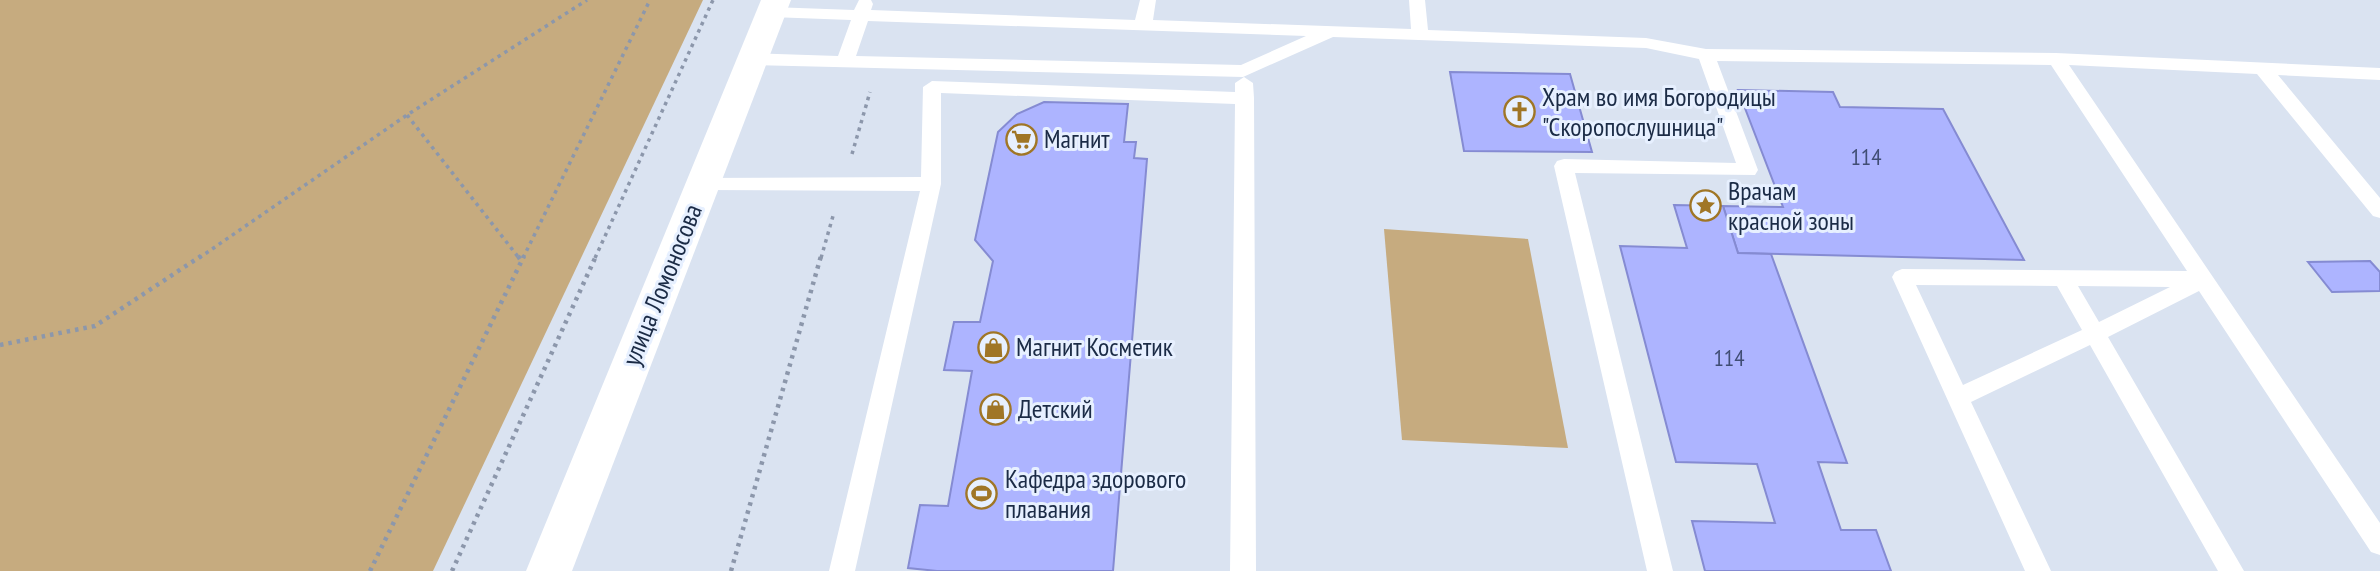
<svg xmlns="http://www.w3.org/2000/svg" width="2380" height="571" viewBox="0 0 2380 571" font-family="'PT Sans Narrow',sans-serif">
<rect width="100%" height="100%" fill="#dae3f1"/>
<!-- green -->
<g fill="#c6ab7f">
<polygon points="0,0 703,0 433,571 0,571"/>
<polygon points="1384,229 1528,239 1568,448 1402,440"/>
</g>
<!-- building -->
<g fill="#adb4ff" stroke="#858bd2" stroke-width="2">
<polygon points="1450,72 1570,74 1592,152 1464,151"/>
<polygon points="1738,90 1833,92 1840,107 1943,109 2024,260 1738,253 1723,206 1783,207"/>
<polygon points="1044,102 1128,104 1124,142 1136,142 1134,158 1147,159 1113,571 937,571 908,568 920,505 948,506 972,371 944,370 954,322 980,322 993,261 975,240 998,132 1017,114"/>
<polygon points="1674,205 1723,206 1738,253 1771,254 1847,463 1818,462 1841,530 1876,530 1891,571 1705,571 1692,521 1775,523 1757,464 1676,462 1620,246 1687,248"/>
<polygon points="2370,261 2380,272 2380,291 2332,292 2308,262"/>
</g>
<g fill="none" stroke-linecap="round" stroke-linejoin="round">
<!-- path-far1 -->
<g stroke="#8c97ab" stroke-width="3.5" stroke-dasharray="3.5 4.5" stroke-linecap="butt">
<polyline points="407,115 519,258"/>
<polyline points="852,154 870,92"/>
<polyline points="199,258 407,115 587,0"/>
<polyline points="523,258 650,0"/>
<polyline points="595,258 713,0"/>
<polyline points="821,258 833,216"/>
</g>
<!-- path -->
<g stroke="#8c97ab" stroke-width="4.5" stroke-dasharray="3.5 5" stroke-linecap="butt">
<polyline points="518,256 522,262"/>
<polyline points="0,345 95,326 201,256"/>
<polyline points="370,571 524,256"/>
<polyline points="452,571 596,256"/>
<polyline points="731,571 821,256"/>
</g>
<!-- lane -->
<g fill="#fff" fill-rule="evenodd">
<path d="M859,0H871L873,4L871,10L1135,20L1140,0H1156L1153,20L1411,29L1409,0H1425L1428,30L1646,38L1706,49L2056,53L2380,68V80L2278,75L2380,198V218L2373,216L2257,74L2069,65L2380,523V555L2371,552L2199,291L2108,337L2244,571H2218L2090,345L1971,402L2051,571H2025L1892,277L1895,272L1902,269L2187,271L2051,65L1717,61L1758,170L1755,175L1575,173L1673,571H1647L1554,166L1557,161L1564,159L1736,163L1699,59L1646,48L1333,37L1243,77L751,65L742,59L751,53L838,56L851,20L771,17L762,12L771,7L854,10ZM868,21L1306,36L1241,65L856,56ZM1916,285L2057,286L2082,330L1963,385ZM2078,286L2170,287L2099,322Z"/>
<polygon points="1244,77 1253,83 1254,98 1256,571 1230,571 1235,104 941,93 941,184 855,571 829,571 920,191 703,190 696,188 693,183 696,178 921,177 923,87 932,81 1235,92 1235,83"/>
</g>
<!-- secondary -->
<polygon fill="#fff" fill-rule="evenodd" points="761,0 791,0 572,571 526,571"/>
</g>
<!-- icons -->
<defs>
<symbol id="church-ring" viewBox="-11 -11 22 22"><circle r="9.5" fill="#e7f0ff" stroke="#a07626" stroke-width="1.5"/><path d="M-1.2-6h2.4v3.5h3.3v2.4h-3.3V6h-2.4V-.1h-3.3v-2.4h3.3Z" fill="#a07626"/></symbol>
<symbol id="supermarket-ring" viewBox="-11 -11 22 22"><circle r="9.5" fill="#e7f0ff" stroke="#a07626" stroke-width="1.5"/><path d="M-6-5.5h2.5l.6 2H6L4.5 2H-2.5L-4.4-4H-6ZM-1.5 3.2a1.3 1.3 0 1 0 .1 0ZM3 3.2a1.3 1.3 0 1 0 .1 0Z" fill="#a07626"/></symbol>
<symbol id="sight-ring" viewBox="-11 -11 22 22"><circle r="9.5" fill="#e7f0ff" stroke="#a07626" stroke-width="1.5"/><path d="M0-6L1.8-2.2L6-1.7L2.9 1.2L3.7 5.4L0 3.3L-3.7 5.4L-2.9 1.2L-6-1.7L-1.8-2.2Z" fill="#a07626"/></symbol>
<symbol id="shop-ring" viewBox="-11 -11 22 22"><circle r="9.5" fill="#e7f0ff" stroke="#a07626" stroke-width="1.5"/><path d="M-5-2.5h2.3a2.7 3.5 0 0 1 5.4 0H5L5.5 6h-11ZM-1.5-2.5h3a1.5 2.3 0 0 0-3 0Z" fill="#a07626"/></symbol>
<symbol id="stadium-ring" viewBox="-11 -11 22 22"><circle r="9.5" fill="#e7f0ff" stroke="#a07626" stroke-width="1.5"/><path d="M0-5a6.5 5 0 1 0 0 10a6.5 5 0 1 0 0-10ZM-3.5-1.8h7v3.6h-7Z" fill="#a07626"/></symbol>
</defs>
<g fill-rule="evenodd">
<use href="#church-ring" x="1502" y="94" width="35" height="35"/>
<use href="#supermarket-ring" x="1004" y="122" width="35" height="35"/>
<use href="#sight-ring" x="1688" y="188" width="35" height="35"/>
<use href="#shop-ring" x="976" y="330" width="35" height="35"/>
<use href="#shop-ring" x="978" y="392" width="35" height="35"/>
<use href="#stadium-ring" x="964" y="476" width="35" height="35"/>
</g>
<g text-anchor="middle" stroke-width="6" stroke-linejoin="round" paint-order="stroke">
<!-- number labels -->
<g font-size="23" fill="#404d74">
<text x="1866" y="165">114</text>
<text x="1729" y="366">114</text>
</g>
<!-- poi labels -->
<g font-size="26" fill="#1b2b46" stroke="#e7f0ff" text-anchor="start">
<text x="1542" y="106">Храм во имя Богородицы<tspan x="1542" dy="30">"Скоропослушница"</tspan></text>
<text x="1044" y="148">Магнит</text>
<text x="1728" y="200">Врачам<tspan x="1728" dy="30">красной зоны</tspan></text>
<text x="1016" y="356">Магнит Косметик</text>
<text x="1018" y="418">Детский</text>
<text x="1005" y="488">Кафедра здорового<tspan x="1005" dy="30">плавания</tspan></text>
</g>
<!-- street labels -->
<g font-size="26" fill="#1b2b46" stroke="#e7f0ff">
<text transform="translate(662 285) rotate(-68)" y="9">улица Ломоносова</text>
</g>
</g>
</svg>
